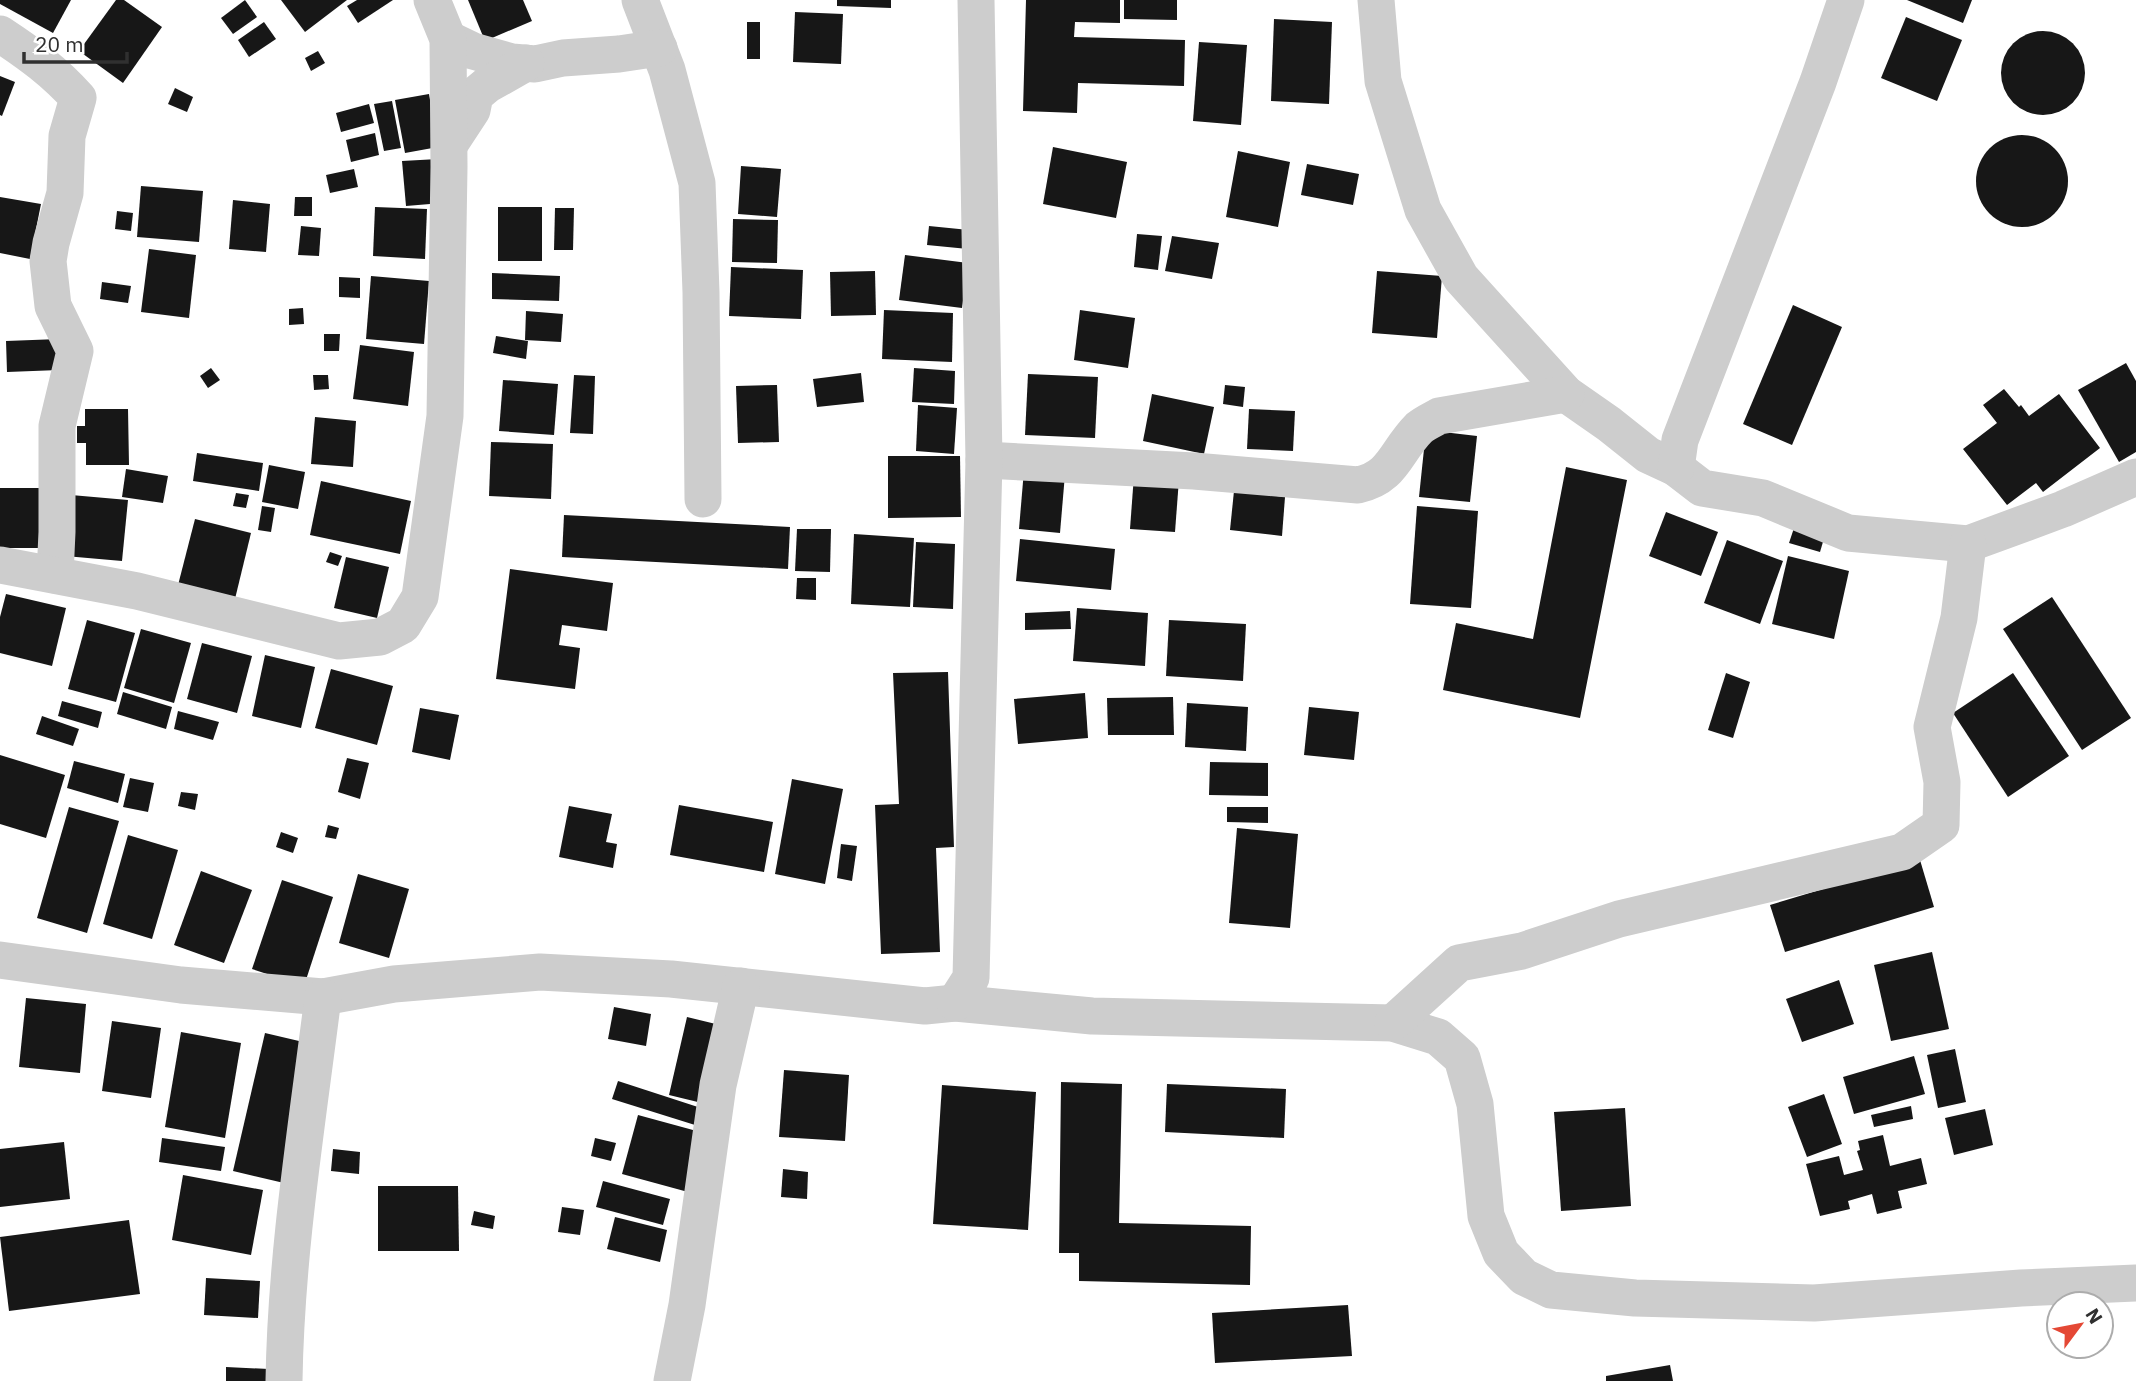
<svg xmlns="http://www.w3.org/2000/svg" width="2136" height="1381" viewBox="0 0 2136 1381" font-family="'IBM Plex Sans',sans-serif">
<rect width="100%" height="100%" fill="#fff"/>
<!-- building -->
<g fill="#171717">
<polygon points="0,0 71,0 53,33 0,4"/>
<polygon points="116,0 124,0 162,27 123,83 79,51"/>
<polygon points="245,0 257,17 233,34 221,18"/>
<polygon points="281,0 347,0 305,32"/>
<polygon points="357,0 393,0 358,23 347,6"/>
<polygon points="468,0 523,0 532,21 485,41"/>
<polygon points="837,0 891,0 891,8 837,6"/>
<polygon points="1026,0 1120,0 1120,23 1075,22 1074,37 1185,40 1184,86 1078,83 1077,113 1023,111"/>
<polygon points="1124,0 1177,0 1177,20 1124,19"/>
<polygon points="1907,0 1972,0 1963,23"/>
<polygon points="795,12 843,14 841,64 793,62"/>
<polygon points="1906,17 1962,40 1937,101 1881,78"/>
<polygon points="1274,19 1332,22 1329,104 1271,101"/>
<polygon points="264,22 276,39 249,57 238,40"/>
<rect x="747" y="22" width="13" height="37"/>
<circle cx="2043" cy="73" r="42"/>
<polygon points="1199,42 1247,45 1241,125 1193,121"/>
<polygon points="318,51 325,63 311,71 305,58"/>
<polygon points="0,76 15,82 2,116 0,115"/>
<polygon points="175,88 193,97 187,112 168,104"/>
<polygon points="429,94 438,147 405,153 395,100"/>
<polygon points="392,101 401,148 384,151 374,104"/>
<polygon points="369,104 374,123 341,132 336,113"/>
<polygon points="375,133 379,155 351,162 346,140"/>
<circle cx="2022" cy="181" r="46"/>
<polygon points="1053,147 1127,162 1116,218 1043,204"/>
<polygon points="1238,151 1290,162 1278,227 1226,217"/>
<polygon points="438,159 442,203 406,206 402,161"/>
<polygon points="1307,164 1359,174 1353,205 1301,195"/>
<polygon points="741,166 781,169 777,217 738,214"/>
<polygon points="354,169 358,187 330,193 326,175"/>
<polygon points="141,186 203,191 199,242 137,237"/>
<polygon points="0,197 41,204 30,259 0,253"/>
<polygon points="295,197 312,197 312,216 294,216"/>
<polygon points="233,200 270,204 266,252 229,249"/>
<polygon points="375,207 427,209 425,259 373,256"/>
<rect x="498" y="207" width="44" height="54"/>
<polygon points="555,208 574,208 573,250 554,250"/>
<polygon points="117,211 133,213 131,231 115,229"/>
<polygon points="733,219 778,220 777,263 732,262"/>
<polygon points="301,226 321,228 319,256 298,255"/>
<polygon points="929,226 969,230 968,249 927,245"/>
<polygon points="1137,234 1162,236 1158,270 1134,267"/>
<polygon points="1172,236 1219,243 1212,279 1165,271"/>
<polygon points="149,249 196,255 189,318 141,312"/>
<polygon points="905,255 968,263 962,308 899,300"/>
<polygon points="731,267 803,270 801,319 729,316"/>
<polygon points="875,271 876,315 831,316 830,272"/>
<polygon points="1377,271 1442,276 1437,338 1372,333"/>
<polygon points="492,273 560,276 559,301 492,299"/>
<polygon points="371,276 429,281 424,344 366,339"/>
<polygon points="339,277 360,278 360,298 339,297"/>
<polygon points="102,282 131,286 128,303 100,299"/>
<polygon points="1793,305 1842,327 1792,445 1743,424"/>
<polygon points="303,308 304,324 289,325 289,309"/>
<polygon points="884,310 953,313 952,362 882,359"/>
<polygon points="1080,310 1135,318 1128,368 1074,360"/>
<polygon points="526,311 563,314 561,342 525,340"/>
<polygon points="324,334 340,334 339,351 324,351"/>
<polygon points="496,336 528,341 526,359 493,353"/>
<polygon points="59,339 59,370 7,372 6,341"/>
<polygon points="360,345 414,352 408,406 353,399"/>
<polygon points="2126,363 2136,381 2136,452 2119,462 2078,390"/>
<polygon points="211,368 220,380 208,388 200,376"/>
<polygon points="914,368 955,371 954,404 912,402"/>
<polygon points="861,373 864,402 817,407 813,379"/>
<polygon points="1028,374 1098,377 1095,438 1025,435"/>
<polygon points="313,375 328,375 329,389 314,390"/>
<polygon points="574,375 595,376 593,434 570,433"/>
<polygon points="503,380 558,384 554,435 499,431"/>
<polygon points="777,385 779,442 738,443 736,386"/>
<polygon points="1225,385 1245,387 1243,407 1223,404"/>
<polygon points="2004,389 2019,407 2021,405 2029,416 2059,394 2100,448 2043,492 2036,483 2007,505 1963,449 1997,423 1983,405"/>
<polygon points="1152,394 1214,407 1204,454 1143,441"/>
<polygon points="918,405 957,408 954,454 916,451"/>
<polygon points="85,409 128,409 129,465 86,465 86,443 77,443 77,426 85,426"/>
<polygon points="1249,409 1295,411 1293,451 1247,449"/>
<polygon points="315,417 356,421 353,467 311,464"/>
<polygon points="1426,430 1477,436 1470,502 1419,497"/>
<polygon points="491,442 553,444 551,499 489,496"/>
<polygon points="197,453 263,463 259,491 193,481"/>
<polygon points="888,456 960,456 961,517 888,518"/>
<polygon points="269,465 305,472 298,509 262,502"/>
<polygon points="1566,467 1627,480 1580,718 1443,690 1456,623 1533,639"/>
<polygon points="126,469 168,476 163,503 122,497"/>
<polygon points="1024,470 1065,474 1060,533 1019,529"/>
<polygon points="1134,475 1179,479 1175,532 1130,529"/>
<polygon points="321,481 411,501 400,554 310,535"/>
<polygon points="0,488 48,488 49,548 0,548"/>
<polygon points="1234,491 1285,497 1282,536 1230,530"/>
<polygon points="236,493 249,495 246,508 233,506"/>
<polygon points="71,495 128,500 122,561 65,556"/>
<polygon points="262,506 275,508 271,532 258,530"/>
<polygon points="1417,506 1478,511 1471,608 1410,604"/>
<polygon points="1666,512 1718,532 1701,576 1649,556"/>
<polygon points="564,515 790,527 788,569 562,557"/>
<polygon points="195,519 251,533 234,603 177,589"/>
<polygon points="1795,525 1825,535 1820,552 1789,543"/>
<polygon points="797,529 831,529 830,572 795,571"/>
<polygon points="854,534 914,538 910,607 851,604"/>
<polygon points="1020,539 1115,549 1111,590 1016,581"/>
<polygon points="1727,540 1783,561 1760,624 1704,603"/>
<polygon points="916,542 955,544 953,609 913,607"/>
<polygon points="330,552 342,556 338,566 326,562"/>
<polygon points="1788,556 1849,571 1834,639 1772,624"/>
<polygon points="346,557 389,567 377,618 334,608"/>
<polygon points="510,569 613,583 607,631 562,625 559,645 580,648 575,689 496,679"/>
<polygon points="797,578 816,578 816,600 796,599"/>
<polygon points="6,594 66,608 52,666 0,653 0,617"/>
<polygon points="2052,597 2131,718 2082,750 2003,629"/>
<polygon points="1077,608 1148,613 1145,666 1073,661"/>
<polygon points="1070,611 1071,629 1025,630 1025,613"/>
<polygon points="87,620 135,633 116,702 68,689"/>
<polygon points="1169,620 1246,624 1243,681 1166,676"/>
<polygon points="141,629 191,643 174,703 124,688"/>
<polygon points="202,643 252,656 237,713 187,699"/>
<polygon points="265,655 315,667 301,728 252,716"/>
<polygon points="331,669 393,686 377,745 315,728"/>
<polygon points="948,672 954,847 936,848 940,952 881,954 875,805 899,804 893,673"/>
<polygon points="1726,673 1750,682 1733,738 1708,730"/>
<polygon points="2013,673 2069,756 2008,797 1953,713"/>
<polygon points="123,692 172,707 166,729 117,714"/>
<polygon points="1085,693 1088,738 1018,744 1014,699"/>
<polygon points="1173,697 1174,735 1108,735 1107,698"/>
<polygon points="62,701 102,712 98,728 58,716"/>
<polygon points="1187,703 1248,707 1246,751 1185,747"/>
<polygon points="1309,707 1359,712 1354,760 1304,755"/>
<polygon points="420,708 459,715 450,760 412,752"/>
<polygon points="178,711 219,722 213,740 174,729"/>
<polygon points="42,716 79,729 73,746 36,734"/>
<polygon points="0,755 65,775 46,838 0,824"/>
<polygon points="347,758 369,763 360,799 338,792"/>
<polygon points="74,761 125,774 118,803 67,788"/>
<polygon points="1210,762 1268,763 1268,796 1209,795"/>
<polygon points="130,778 154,783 148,812 123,807"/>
<polygon points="792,779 843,789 825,884 775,874"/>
<polygon points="181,792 198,794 195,810 178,806"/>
<polygon points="679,805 773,822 764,872 670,855"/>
<polygon points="569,806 612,814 606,842 617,844 613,868 559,857"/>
<polygon points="69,807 119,821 87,933 37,918"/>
<polygon points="1227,807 1268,807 1268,823 1227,822"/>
<polygon points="328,825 339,828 336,839 325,837"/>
<polygon points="1237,828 1298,834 1290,928 1229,923"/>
<polygon points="281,832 298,838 293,853 276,847"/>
<polygon points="128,835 178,850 152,939 103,924"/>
<polygon points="841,844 857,846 852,881 837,878"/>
<polygon points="1920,860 1934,907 1785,952 1770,905"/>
<polygon points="201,871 252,890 224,963 174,945"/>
<polygon points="358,874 409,889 389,958 339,943"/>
<polygon points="282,880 333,897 304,986 252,969"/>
<polygon points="1932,952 1949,1029 1891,1041 1874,965"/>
<polygon points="1839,980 1854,1024 1802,1042 1786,999"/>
<polygon points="26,998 86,1004 80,1073 19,1067"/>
<polygon points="614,1007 651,1014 646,1046 608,1039"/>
<polygon points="687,1017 724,1026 706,1104 669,1095"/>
<polygon points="112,1021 161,1028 151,1098 102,1091"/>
<polygon points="181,1032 241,1043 225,1138 165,1127"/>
<polygon points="265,1033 316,1045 284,1183 233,1171"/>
<polygon points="1955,1049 1966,1102 1938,1108 1927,1055"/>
<polygon points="1914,1056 1925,1094 1854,1114 1843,1077"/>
<polygon points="784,1070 849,1075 845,1141 779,1137"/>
<polygon points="618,1081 701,1108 695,1125 612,1099"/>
<polygon points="1061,1082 1122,1084 1119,1223 1251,1226 1250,1285 1079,1281 1079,1253 1059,1253"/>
<polygon points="1167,1084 1286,1089 1284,1138 1165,1132"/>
<polygon points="942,1085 1036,1092 1028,1230 933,1224"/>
<polygon points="1824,1094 1842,1144 1807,1157 1788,1107"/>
<polygon points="1911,1106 1913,1119 1874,1127 1871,1115"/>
<polygon points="1625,1108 1631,1206 1561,1211 1554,1112"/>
<polygon points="1985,1109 1993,1145 1954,1155 1945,1118"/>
<polygon points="638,1115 704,1133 688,1192 622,1174"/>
<polygon points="1883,1135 1890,1166 1921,1158 1927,1184 1898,1191 1902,1208 1877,1214 1872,1194 1848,1201 1850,1209 1820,1216 1806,1164 1839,1156 1844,1175 1863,1170 1857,1151 1860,1150 1858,1141"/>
<polygon points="162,1138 225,1147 221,1171 159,1162"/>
<polygon points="595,1138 616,1143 611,1161 591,1156"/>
<polygon points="64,1142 70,1199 0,1207 0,1149"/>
<polygon points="333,1149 360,1152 359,1174 331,1171"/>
<polygon points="783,1169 808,1172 807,1199 781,1197"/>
<polygon points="183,1175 263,1190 251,1255 172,1240"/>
<polygon points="603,1181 670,1199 663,1225 596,1207"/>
<polygon points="378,1186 458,1186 459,1251 378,1251"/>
<polygon points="562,1207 584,1210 580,1235 558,1232"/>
<polygon points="474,1211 495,1216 493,1229 471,1225"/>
<polygon points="615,1217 667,1230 660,1262 607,1249"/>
<polygon points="129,1220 140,1294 9,1311 0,1237"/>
<polygon points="206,1278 260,1281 258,1318 204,1315"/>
<polygon points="1348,1305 1352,1356 1215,1363 1212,1313"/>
<polygon points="1670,1365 1673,1381 1606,1381 1606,1376"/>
<polygon points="226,1367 269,1369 268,1381 226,1381"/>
</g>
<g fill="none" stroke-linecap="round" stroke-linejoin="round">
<!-- minor -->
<g stroke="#cdcdcd" stroke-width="37">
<polyline points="640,0 667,70 697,183 701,292 703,499"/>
<polyline points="1376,0 1383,81 1423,210 1461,278 1566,394 1609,424 1648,455 1676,468 1702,488 1763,498 1848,533 1968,544 2063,509 2136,477"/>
<path d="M0,34C29,53 55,72 78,98L67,136L65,193L51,243L48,261L53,306L75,351L57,426V532L55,575"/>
<polyline points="448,39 473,51 512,62 535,64 563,58 619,54 659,48"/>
<polyline points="451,142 472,110 475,95 487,85 526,63"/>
<path d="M984,460L1194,471L1358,485C1394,477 1395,452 1419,428C1425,423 1432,420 1439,416L1566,394"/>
<polyline points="1676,468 1680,440 1818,82 1846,0"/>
<polyline points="0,565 137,591 339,641 380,637 403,625 420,597 445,416 449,167 448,39 432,0"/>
<polyline points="0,960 181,985 323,997 394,984 540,972 671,979 925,1006 955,1003 1092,1016 1393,1023 1438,1037 1462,1058 1475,1104 1486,1216 1501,1253 1524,1277 1551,1290 1635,1298 1814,1303 2021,1288 2136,1283"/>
<polyline points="955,1003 971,978 984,460 976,0"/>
<polyline points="1393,1023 1459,963 1522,951 1619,919 1902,852 1941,825 1942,782 1932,727 1959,618 1968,544"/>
<path d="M284,1381C286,1252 307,1125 323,997"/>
<polyline points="672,1381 687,1305 718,1085 741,986"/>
</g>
</g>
<!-- north arrow -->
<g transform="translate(2080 1325) rotate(58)"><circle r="33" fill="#ffffff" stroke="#acacac" stroke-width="2"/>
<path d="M0-5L12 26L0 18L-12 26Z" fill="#e44835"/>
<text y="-10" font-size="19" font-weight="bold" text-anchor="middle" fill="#303030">N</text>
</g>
<!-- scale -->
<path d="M24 52v10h103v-10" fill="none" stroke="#303030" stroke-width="3.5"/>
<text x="35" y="52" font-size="21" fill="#303030" stroke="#ffffff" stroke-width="5" paint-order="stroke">20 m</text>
</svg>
